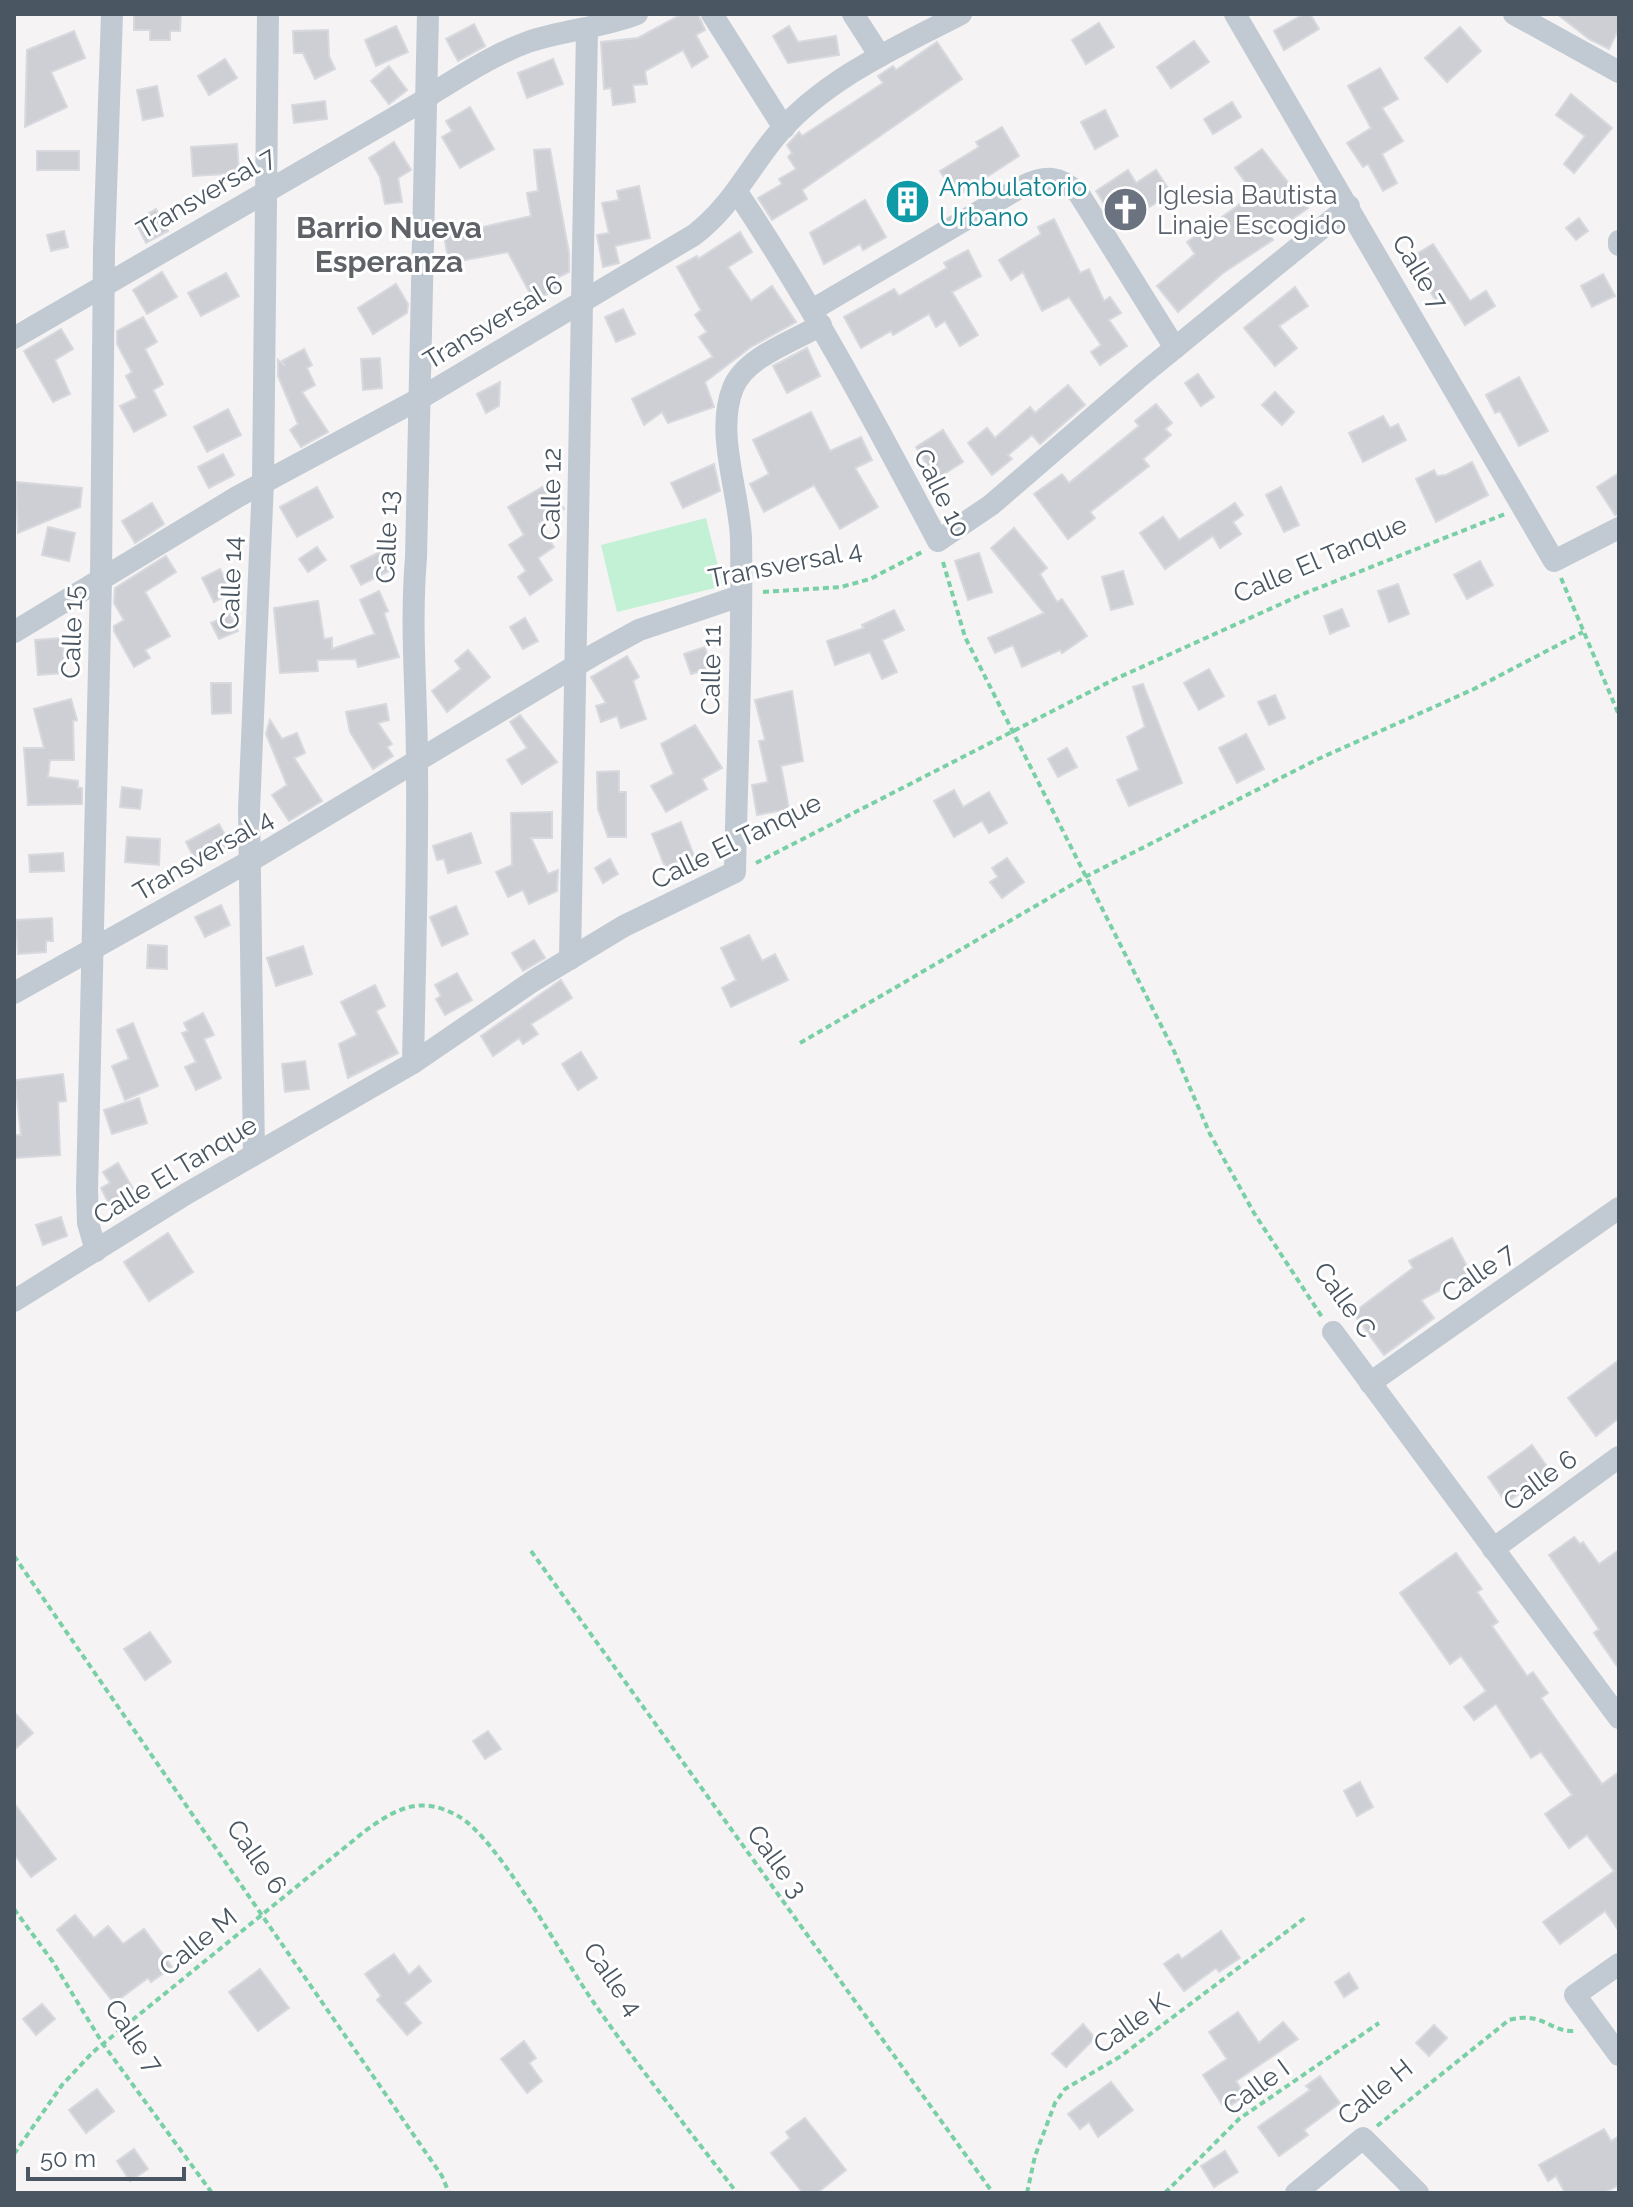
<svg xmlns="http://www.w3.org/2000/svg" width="1633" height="2207" viewBox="0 0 1633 2207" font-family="Raleway,sans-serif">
<rect width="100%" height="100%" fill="#f5f3f3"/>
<!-- green -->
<polygon fill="#c3f1d5" points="706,518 723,586 617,612 601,545"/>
<!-- building -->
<g fill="#cdcfd5" stroke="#d7d9de" stroke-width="2">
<polygon points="134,14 181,14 180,31 170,31 170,40 150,40 150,30 134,30"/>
<polygon points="682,14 698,14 705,30 696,35 708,57 692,67 683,50 645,71 647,84 633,85 635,102 613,105 611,88 604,89 601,42 638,38"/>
<polygon points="1304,14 1310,14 1319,29 1284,50 1274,31"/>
<polygon points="1557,14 1619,14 1619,28 1609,49 1589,39"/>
<polygon points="1099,23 1114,47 1086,64 1072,40"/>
<polygon points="474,24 485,46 458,61 446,39"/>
<polygon points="396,26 408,52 376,66 365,40"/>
<polygon points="789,26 798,42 836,36 839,55 788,63 773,36"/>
<polygon points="1460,27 1481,51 1447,82 1425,58"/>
<polygon points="328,30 329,56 335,69 315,79 303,53 294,53 293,31"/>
<polygon points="74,31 85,58 51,72 67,107 25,127 27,50"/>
<polygon points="1194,41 1209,62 1171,88 1157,67"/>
<polygon points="937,42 962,79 802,190 807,199 772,220 758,198 782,184 779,179 796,169 788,157 792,153 787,145 799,132 802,136 883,83 878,76 893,66 896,70"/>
<polygon points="225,59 237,78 209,95 198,76"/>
<polygon points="553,59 563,84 527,98 518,73"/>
<polygon points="389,66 407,90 389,104 371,81"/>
<polygon points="1380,68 1398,99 1382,108 1403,141 1382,154 1397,183 1383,191 1368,164 1363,167 1347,143 1371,128 1348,86"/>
<polygon points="157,86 163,116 143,120 137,90"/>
<polygon points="1571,94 1612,128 1574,173 1564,164 1585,136 1556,115"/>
<polygon points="325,101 327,119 294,123 292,105"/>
<polygon points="1232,102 1241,117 1213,134 1204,119"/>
<polygon points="470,107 494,149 460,168 442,137 452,131 446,121"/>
<polygon points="1105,110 1118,136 1095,149 1081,122"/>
<polygon points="1002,127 1019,156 956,197 940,171 979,147 976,142"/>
<polygon points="394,142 411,170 398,178 402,202 385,204 380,177 369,158"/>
<polygon points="237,144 239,173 193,176 191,147"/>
<polygon points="550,149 569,253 569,272 553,280 557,289 534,301 508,252 449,263 444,236 531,216 527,193 538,191 534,150"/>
<polygon points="1262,149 1308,208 1270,235 1273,240 1223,273 1178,312 1157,286 1195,254 1187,242 1254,194 1235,168"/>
<rect x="37" y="151" width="42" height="19"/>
<polygon points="1128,170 1136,183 1156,170 1171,193 1119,227 1096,191"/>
<polygon points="639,186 650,238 615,246 619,263 603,267 597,235 609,233 602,203 619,200 617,191"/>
<polygon points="905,188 924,192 919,211 910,217 892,212 896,194"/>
<polygon points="865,200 886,237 863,250 860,244 824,264 810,233"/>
<polygon points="156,209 168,231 146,243 135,221"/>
<polygon points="1579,218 1588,231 1576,240 1566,228"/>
<polygon points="1054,219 1080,273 1089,269 1104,301 1110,297 1121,313 1109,320 1127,346 1100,365 1091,352 1101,345 1069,297 1042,311 1023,272 1011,280 999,260 1041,234 1038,227"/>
<polygon points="64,231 68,247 51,251 47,235"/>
<polygon points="740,232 752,252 728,267 751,301 772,286 796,322 751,347 705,382 714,407 668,423 662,412 644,425 632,399 713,357 699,337 707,332 695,315 701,310 677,267 697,256 698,259"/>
<polygon points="1433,244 1470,301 1486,291 1495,306 1465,325 1450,300 1439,306 1410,258"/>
<polygon points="968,250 981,276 952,292 978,335 960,346 945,321 936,327 929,314 893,335 891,331 861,348 844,317 894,289 899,296 947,268 944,263"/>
<polygon points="162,272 177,297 147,314 133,290"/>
<polygon points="226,273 239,296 201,316 188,293"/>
<polygon points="1603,274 1615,296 1592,307 1581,286"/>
<polygon points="396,284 408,304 407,313 373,334 358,308"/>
<polygon points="1295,287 1308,306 1279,326 1297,348 1275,366 1244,328"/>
<polygon points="623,309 635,334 616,342 605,317"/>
<polygon points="143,317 157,342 145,349 163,384 153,390 166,415 134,432 120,406 137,398 126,376 132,372 117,344 117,331"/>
<polygon points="61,329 73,349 55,360 70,394 53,402 24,351"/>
<polygon points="807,348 820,376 787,393 773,366"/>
<polygon points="304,349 312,365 307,368 315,385 302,392 328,432 301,447 290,430 298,424 278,376 278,360 285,366 282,361"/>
<polygon points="380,358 382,388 363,390 361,359"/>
<polygon points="1198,374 1214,397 1201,406 1185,383"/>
<polygon points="1519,377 1548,431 1519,446 1500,411 1495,413 1486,395"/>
<polygon points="500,382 499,406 486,413 477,394"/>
<polygon points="1068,385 1085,405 1040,444 1032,435 1008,455 1012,459 992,475 968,443 987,428 995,438 1030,407 1035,413"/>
<polygon points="1275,392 1294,412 1282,425 1262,405"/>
<polygon points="1156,404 1172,423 1165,429 1171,435 1143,459 1149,466 1090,512 1095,518 1068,539 1034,494 1062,474 1069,483 1139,426 1135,421"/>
<polygon points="228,409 241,435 207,452 194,427"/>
<polygon points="811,412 830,451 861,437 872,460 855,468 878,507 840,529 814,485 764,512 750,484 769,474 753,440"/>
<polygon points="1383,416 1390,428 1398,424 1406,440 1363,462 1349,433"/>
<polygon points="943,430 963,462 936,479 916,447"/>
<polygon points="223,454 234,475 209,488 198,467"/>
<polygon points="1472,462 1488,495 1436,522 1416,479 1434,470 1437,476 1446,475"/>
<polygon points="714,464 720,491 683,508 671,483"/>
<polygon points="1619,473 1619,514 1615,515 1597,487"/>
<polygon points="16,482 82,488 80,507 18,533"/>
<polygon points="549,483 564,509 538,524 554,547 538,558 552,580 530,595 518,577 526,571 509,545 524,535 508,507"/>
<polygon points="317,487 333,517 297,537 280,507"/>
<polygon points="1281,487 1299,525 1284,532 1266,495"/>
<polygon points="152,503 164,524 135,543 122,521"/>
<polygon points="1235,503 1243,515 1233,522 1241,534 1220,548 1213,536 1165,569 1140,533 1163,517 1179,540"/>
<polygon points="48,527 75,533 69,561 42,555"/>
<polygon points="1014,528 1047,568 1040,574 1057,602 1062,599 1087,636 1062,653 1060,650 1022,667 1013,645 995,653 988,638 1044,613 991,548"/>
<polygon points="317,547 326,560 308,572 299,559"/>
<polygon points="384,550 393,569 361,585 351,566"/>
<polygon points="979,553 992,592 968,600 955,561"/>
<polygon points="166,556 176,572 145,592 170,636 145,650 150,658 134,667 114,631 114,626 124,620 114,603 115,588"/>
<polygon points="1480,561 1493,585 1467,599 1454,575"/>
<polygon points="220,569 232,592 214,602 202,578"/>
<polygon points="1123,571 1133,604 1111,610 1102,577"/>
<polygon points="1398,584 1409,614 1389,622 1378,591"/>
<polygon points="379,591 388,611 384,613 399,657 358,667 356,659 317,660 318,671 280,673 274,608 318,601 324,639 332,638 332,649 375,634 360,600"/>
<polygon points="1342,609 1349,626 1330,634 1324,616"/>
<polygon points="894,610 904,630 882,640 897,672 882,679 870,652 835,665 827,641 864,628 862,625"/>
<polygon points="230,614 238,631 219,639 211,623"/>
<polygon points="525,618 538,641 523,649 510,627"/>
<polygon points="62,638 65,673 38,675 35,640"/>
<polygon points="705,647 711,668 691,674 684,654"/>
<polygon points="468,650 490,677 447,712 432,691 461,669 455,661"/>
<polygon points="627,656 639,677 633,681 646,719 621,728 617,716 601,722 596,706 606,703 591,677"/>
<polygon points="1209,669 1224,696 1199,710 1184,683"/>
<polygon points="211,683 231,683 231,713 212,714"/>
<polygon points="1143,684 1182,783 1129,806 1117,780 1139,770 1127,737 1145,727 1133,687"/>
<polygon points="792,691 803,761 781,766 789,809 757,815 752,785 768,782 759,741 765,740 755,700"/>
<polygon points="1275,695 1285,718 1269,725 1258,702"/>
<polygon points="71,699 77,720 73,721 74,760 50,760 48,777 78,781 78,788 82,788 82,804 28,805 24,748 44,748 34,709"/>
<polygon points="386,704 389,720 378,723 392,744 387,747 393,756 373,769 350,732 346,712"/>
<polygon points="520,715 557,762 522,784 507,760 527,748 510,722"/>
<polygon points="270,720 282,739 297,733 305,753 294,758 322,801 289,821 272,795 287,785 266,734"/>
<polygon points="695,725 722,768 702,779 707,789 666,812 651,786 674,774 661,744"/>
<polygon points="1246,734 1264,769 1237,783 1219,748"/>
<polygon points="1067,748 1077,767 1058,777 1048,759"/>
<polygon points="619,771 619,792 626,792 626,837 608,837 598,809 597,772"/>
<polygon points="122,787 142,790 140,809 120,807"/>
<polygon points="954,790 963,807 989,792 1007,823 989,833 982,821 954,837 934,801"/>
<polygon points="552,812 552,838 531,838 548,874 558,870 557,891 529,904 523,890 508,897 496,872 512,865 511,813"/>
<polygon points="681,822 694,856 665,867 652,834"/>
<polygon points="219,824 230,844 196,862 186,842"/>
<polygon points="471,833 481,863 448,873 444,859 437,860 433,846"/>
<polygon points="127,837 160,839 159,865 125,862"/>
<polygon points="63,853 64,871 30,872 29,855"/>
<polygon points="1007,858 1024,882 1002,898 990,882 998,877 992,868"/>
<polygon points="610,859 618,874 603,883 595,868"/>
<polygon points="221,905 230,925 205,937 195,917"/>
<polygon points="456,906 468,934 442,946 430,917"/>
<polygon points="52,918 53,941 46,941 46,952 18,954 16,920"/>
<polygon points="749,935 762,961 775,954 788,980 731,1007 722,988 736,980 721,948"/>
<polygon points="534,940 545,958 523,971 512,953"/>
<polygon points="148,945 167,946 167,969 147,968"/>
<polygon points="303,946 312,974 276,986 267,958"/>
<polygon points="457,973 472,1000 445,1015 436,999 441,996 435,985"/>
<polygon points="561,980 572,998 531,1024 538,1034 523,1044 519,1038 493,1056 481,1036"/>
<polygon points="375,985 385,1006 376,1011 398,1053 348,1078 339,1044 357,1035 341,1002"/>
<polygon points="203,1013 214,1035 204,1039 221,1078 196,1090 185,1067 196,1062 182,1033 188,1031 184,1023"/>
<polygon points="133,1023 158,1086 125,1100 112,1066 129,1059 117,1030"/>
<polygon points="581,1052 597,1078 578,1090 562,1064"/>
<polygon points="305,1061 309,1089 285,1092 282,1064"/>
<polygon points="63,1074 66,1101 58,1102 60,1155 15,1158 14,1135 21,1135 15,1080"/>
<polygon points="139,1098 147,1123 112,1134 104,1110"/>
<polygon points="118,1163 133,1189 123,1195 130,1207 115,1216 101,1188 110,1183 103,1172"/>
<polygon points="61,1217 67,1236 43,1245 36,1225"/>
<polygon points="168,1233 193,1272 149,1301 124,1262"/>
<polygon points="1452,1238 1471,1274 1421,1300 1434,1318 1384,1355 1353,1313 1413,1268 1409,1261"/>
<polygon points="1619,1360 1619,1418 1596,1436 1568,1398"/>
<polygon points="1532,1445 1550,1471 1506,1503 1488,1477"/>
<polygon points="1574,1537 1580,1544 1583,1542 1599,1564 1619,1550 1619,1669 1594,1633 1599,1629 1549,1555"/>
<polygon points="1456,1553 1482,1589 1477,1592 1498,1622 1492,1626 1527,1676 1533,1672 1548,1693 1541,1698 1602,1784 1619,1772 1619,1931 1605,1911 1560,1944 1543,1922 1614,1871 1587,1835 1569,1848 1545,1814 1572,1795 1541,1752 1531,1758 1496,1704 1474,1720 1464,1707 1486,1691 1461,1656 1450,1664 1400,1593"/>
<polygon points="150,1632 171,1662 145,1680 124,1649"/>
<polygon points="14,1712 33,1733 14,1750"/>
<polygon points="488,1731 501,1749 485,1759 473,1741"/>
<polygon points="1360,1782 1373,1807 1357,1816 1344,1791"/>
<polygon points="14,1803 56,1859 31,1877 14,1854"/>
<polygon points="75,1915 94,1938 108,1926 123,1944 144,1929 172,1967 151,1982 148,1978 114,2003 57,1930"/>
<polygon points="1221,1931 1240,1958 1219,1972 1216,1968 1184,1991 1164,1964 1178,1954 1182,1959"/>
<polygon points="394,1954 409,1975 419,1966 431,1981 404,2003 421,2023 407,2035 377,2000 381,1996 365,1974"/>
<polygon points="260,1969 289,2008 258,2031 229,1992"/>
<polygon points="1349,1973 1358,1988 1344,1997 1335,1982"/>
<polygon points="42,2004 55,2019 36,2035 23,2019"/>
<polygon points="1238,2012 1259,2043 1283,2022 1298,2039 1236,2081 1245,2096 1225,2109 1203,2075 1227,2059 1209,2032"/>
<polygon points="1083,2024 1095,2038 1066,2067 1052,2054"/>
<polygon points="1434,2025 1447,2038 1429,2056 1416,2043"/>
<polygon points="524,2041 536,2058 529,2063 542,2081 527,2093 501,2059"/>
<polygon points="1320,2076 1340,2103 1304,2130 1308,2135 1279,2156 1258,2127 1310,2090 1306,2086"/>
<polygon points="1111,2082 1133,2110 1098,2137 1089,2122 1080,2129 1068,2114"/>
<polygon points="97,2089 114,2111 86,2133 69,2110"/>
<polygon points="805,2118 846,2170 817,2193 803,2193 771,2153 790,2138 786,2132"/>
<polygon points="1604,2129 1611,2141 1619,2136 1619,2185 1604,2193 1565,2193 1556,2176 1548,2181 1539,2165"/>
<polygon points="134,2149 148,2169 130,2181 117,2161"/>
<polygon points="1225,2151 1238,2172 1214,2187 1201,2166"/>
</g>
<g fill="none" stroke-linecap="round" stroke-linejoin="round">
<!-- path -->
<g stroke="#7ad0a6" stroke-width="4" stroke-dasharray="6 4" stroke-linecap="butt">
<polyline points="943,562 965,637 1174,1051 1210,1134 1254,1213 1322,1317"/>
<polyline points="1561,578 1619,715"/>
<polyline points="763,592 841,587 870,579 922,552"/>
<polyline points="756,863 1113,680 1303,594 1505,514"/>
<polyline points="800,1043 1087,876 1316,760 1474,689 1583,632"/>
<polyline points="531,1551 993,2193"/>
<polyline points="14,1556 442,2176 449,2193"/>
<polyline points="14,1909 53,1962 103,2044 212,2193"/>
<path d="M1377,2126L1509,2020C1544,2011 1549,2032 1574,2031"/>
<path d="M14,2154L62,2085L93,2052L365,1831C397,1808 421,1795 458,1816C498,1838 564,1960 594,2003C639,2068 689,2130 737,2193"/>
<polyline points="1027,2193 1035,2156 1055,2103 1065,2089 1121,2056 1306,1917"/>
<polyline points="1165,2193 1239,2119 1379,2023"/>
</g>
<!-- street -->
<g stroke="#c1cad2" stroke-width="22">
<polyline points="712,14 784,128"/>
<polyline points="853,14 880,56"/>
<polyline points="1235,14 1554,561 1619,528"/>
<polyline points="1514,14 1619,72"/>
<path d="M428,96C460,77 492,55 528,42C563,30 601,28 637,14"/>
<path d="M737,192C812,304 875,422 938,541L991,505L1143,374L1349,206"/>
<polyline points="1619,241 1619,245"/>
<path d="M812,310L1021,187C1045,175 1060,175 1079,194L1175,348"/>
<polyline points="14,338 428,98"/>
<path d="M14,632L237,497L419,399L694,235C730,208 748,170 776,136C824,79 897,47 961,14"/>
<polyline points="570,959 587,30"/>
<polyline points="14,993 250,861 597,653 639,630 740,596"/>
<path d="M413,1063C415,963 418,864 417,764C417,695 410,628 416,558L428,14"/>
<polyline points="254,1154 249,810 263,482 268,14"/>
<polyline points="96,1251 88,1223 87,1190 101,579 104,249 112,14"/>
<path d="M14,1301L186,1194L413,1063L533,981L624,926L735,872C737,761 743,649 741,538C739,491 715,433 733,388C745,357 794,341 821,325"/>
<polyline points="1333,1332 1619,1718"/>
<polyline points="1370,1383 1619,1208"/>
<polyline points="1493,1549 1619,1457"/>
<polyline points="1619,1964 1575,1995 1619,2055"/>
<polyline points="1296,2193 1363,2138 1418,2193"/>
</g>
</g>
<!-- icons -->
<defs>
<symbol id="building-disc" viewBox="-11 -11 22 22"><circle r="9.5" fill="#0f9aa8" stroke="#fff"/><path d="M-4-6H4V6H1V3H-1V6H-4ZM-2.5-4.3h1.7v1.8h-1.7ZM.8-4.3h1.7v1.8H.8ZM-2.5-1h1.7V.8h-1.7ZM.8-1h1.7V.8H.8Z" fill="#fff"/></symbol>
<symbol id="church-disc" viewBox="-11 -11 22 22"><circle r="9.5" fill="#6b7280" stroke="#fff"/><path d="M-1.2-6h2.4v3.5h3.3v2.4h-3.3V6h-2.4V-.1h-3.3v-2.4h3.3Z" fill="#fff"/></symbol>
</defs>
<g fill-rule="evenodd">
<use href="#building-disc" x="882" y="176" width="51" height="51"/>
<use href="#church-disc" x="1100" y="184" width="51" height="51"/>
</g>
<g text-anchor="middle" stroke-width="6" stroke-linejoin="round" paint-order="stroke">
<!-- culture labels -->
<g font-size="26" fill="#0d838f" stroke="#fff" text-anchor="start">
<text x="939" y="196">Ambulatorio<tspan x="939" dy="30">Urbano</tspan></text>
</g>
<!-- street labels -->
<g font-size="26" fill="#4a5661" stroke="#fff">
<text transform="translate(206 193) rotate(-30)" y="9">Transversal 7</text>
<text transform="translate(1420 272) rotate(59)" y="9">Calle 7</text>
<text transform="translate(493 322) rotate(-31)" y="9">Transversal 6</text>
<text transform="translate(942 493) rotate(64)" y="9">Calle 10</text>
<text transform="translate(551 494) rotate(-89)" y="9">Calle 12</text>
<text transform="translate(387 537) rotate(-88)" y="9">Calle 13</text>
<text transform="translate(1320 559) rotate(-23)" y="9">Calle El Tanque</text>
<text transform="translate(785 564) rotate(-11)" y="9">Transversal 4</text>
<text transform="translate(231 583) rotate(-88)" y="9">Calle 14</text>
<text transform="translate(72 632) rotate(-88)" y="9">Calle 15</text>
<text transform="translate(711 670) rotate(-89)" y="9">Calle 11</text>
<text transform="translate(736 841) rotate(-26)" y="9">Calle El Tanque</text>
<text transform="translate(203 855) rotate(-30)" y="9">Transversal 4</text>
<text transform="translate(175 1170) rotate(-31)" y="9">Calle El Tanque</text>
<text transform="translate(1478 1273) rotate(-35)" y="9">Calle 7</text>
<text transform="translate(1345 1300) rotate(54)" y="9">Calle C</text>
<text transform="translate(1540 1480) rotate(-36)" y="9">Calle 6</text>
<text transform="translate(257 1857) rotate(55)" y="9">Calle 6</text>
<text transform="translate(777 1861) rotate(54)" y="9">Calle 3</text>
<text transform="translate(198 1942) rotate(-39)" y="9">Calle M</text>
<text transform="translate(613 1979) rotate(55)" y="9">Calle 4</text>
<text transform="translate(1131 2023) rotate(-35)" y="9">Calle K</text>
<text transform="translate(134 2036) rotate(56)" y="9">Calle 7</text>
<text transform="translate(1256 2087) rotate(-36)" y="9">Calle I</text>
<text transform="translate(1375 2092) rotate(-39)" y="9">Calle H</text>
</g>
<!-- worship labels -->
<g font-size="26" fill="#5b616d" stroke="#fff" text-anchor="start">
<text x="1157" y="204">Iglesia Bautista<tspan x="1157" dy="30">Linaje Escogido</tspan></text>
</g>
<!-- quarter labels -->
<g font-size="30" font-weight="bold" fill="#5f6368" stroke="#fff">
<text x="389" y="238">Barrio Nueva<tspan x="389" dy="34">Esperanza</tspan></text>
</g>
</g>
<!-- border -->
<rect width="1633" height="2207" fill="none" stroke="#4a5661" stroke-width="32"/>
<!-- scale -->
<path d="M28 2167v12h156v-12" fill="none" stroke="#4a5661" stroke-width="4"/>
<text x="40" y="2167" font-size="24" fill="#4a5661" stroke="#ffffff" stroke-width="6" paint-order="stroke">50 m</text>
</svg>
